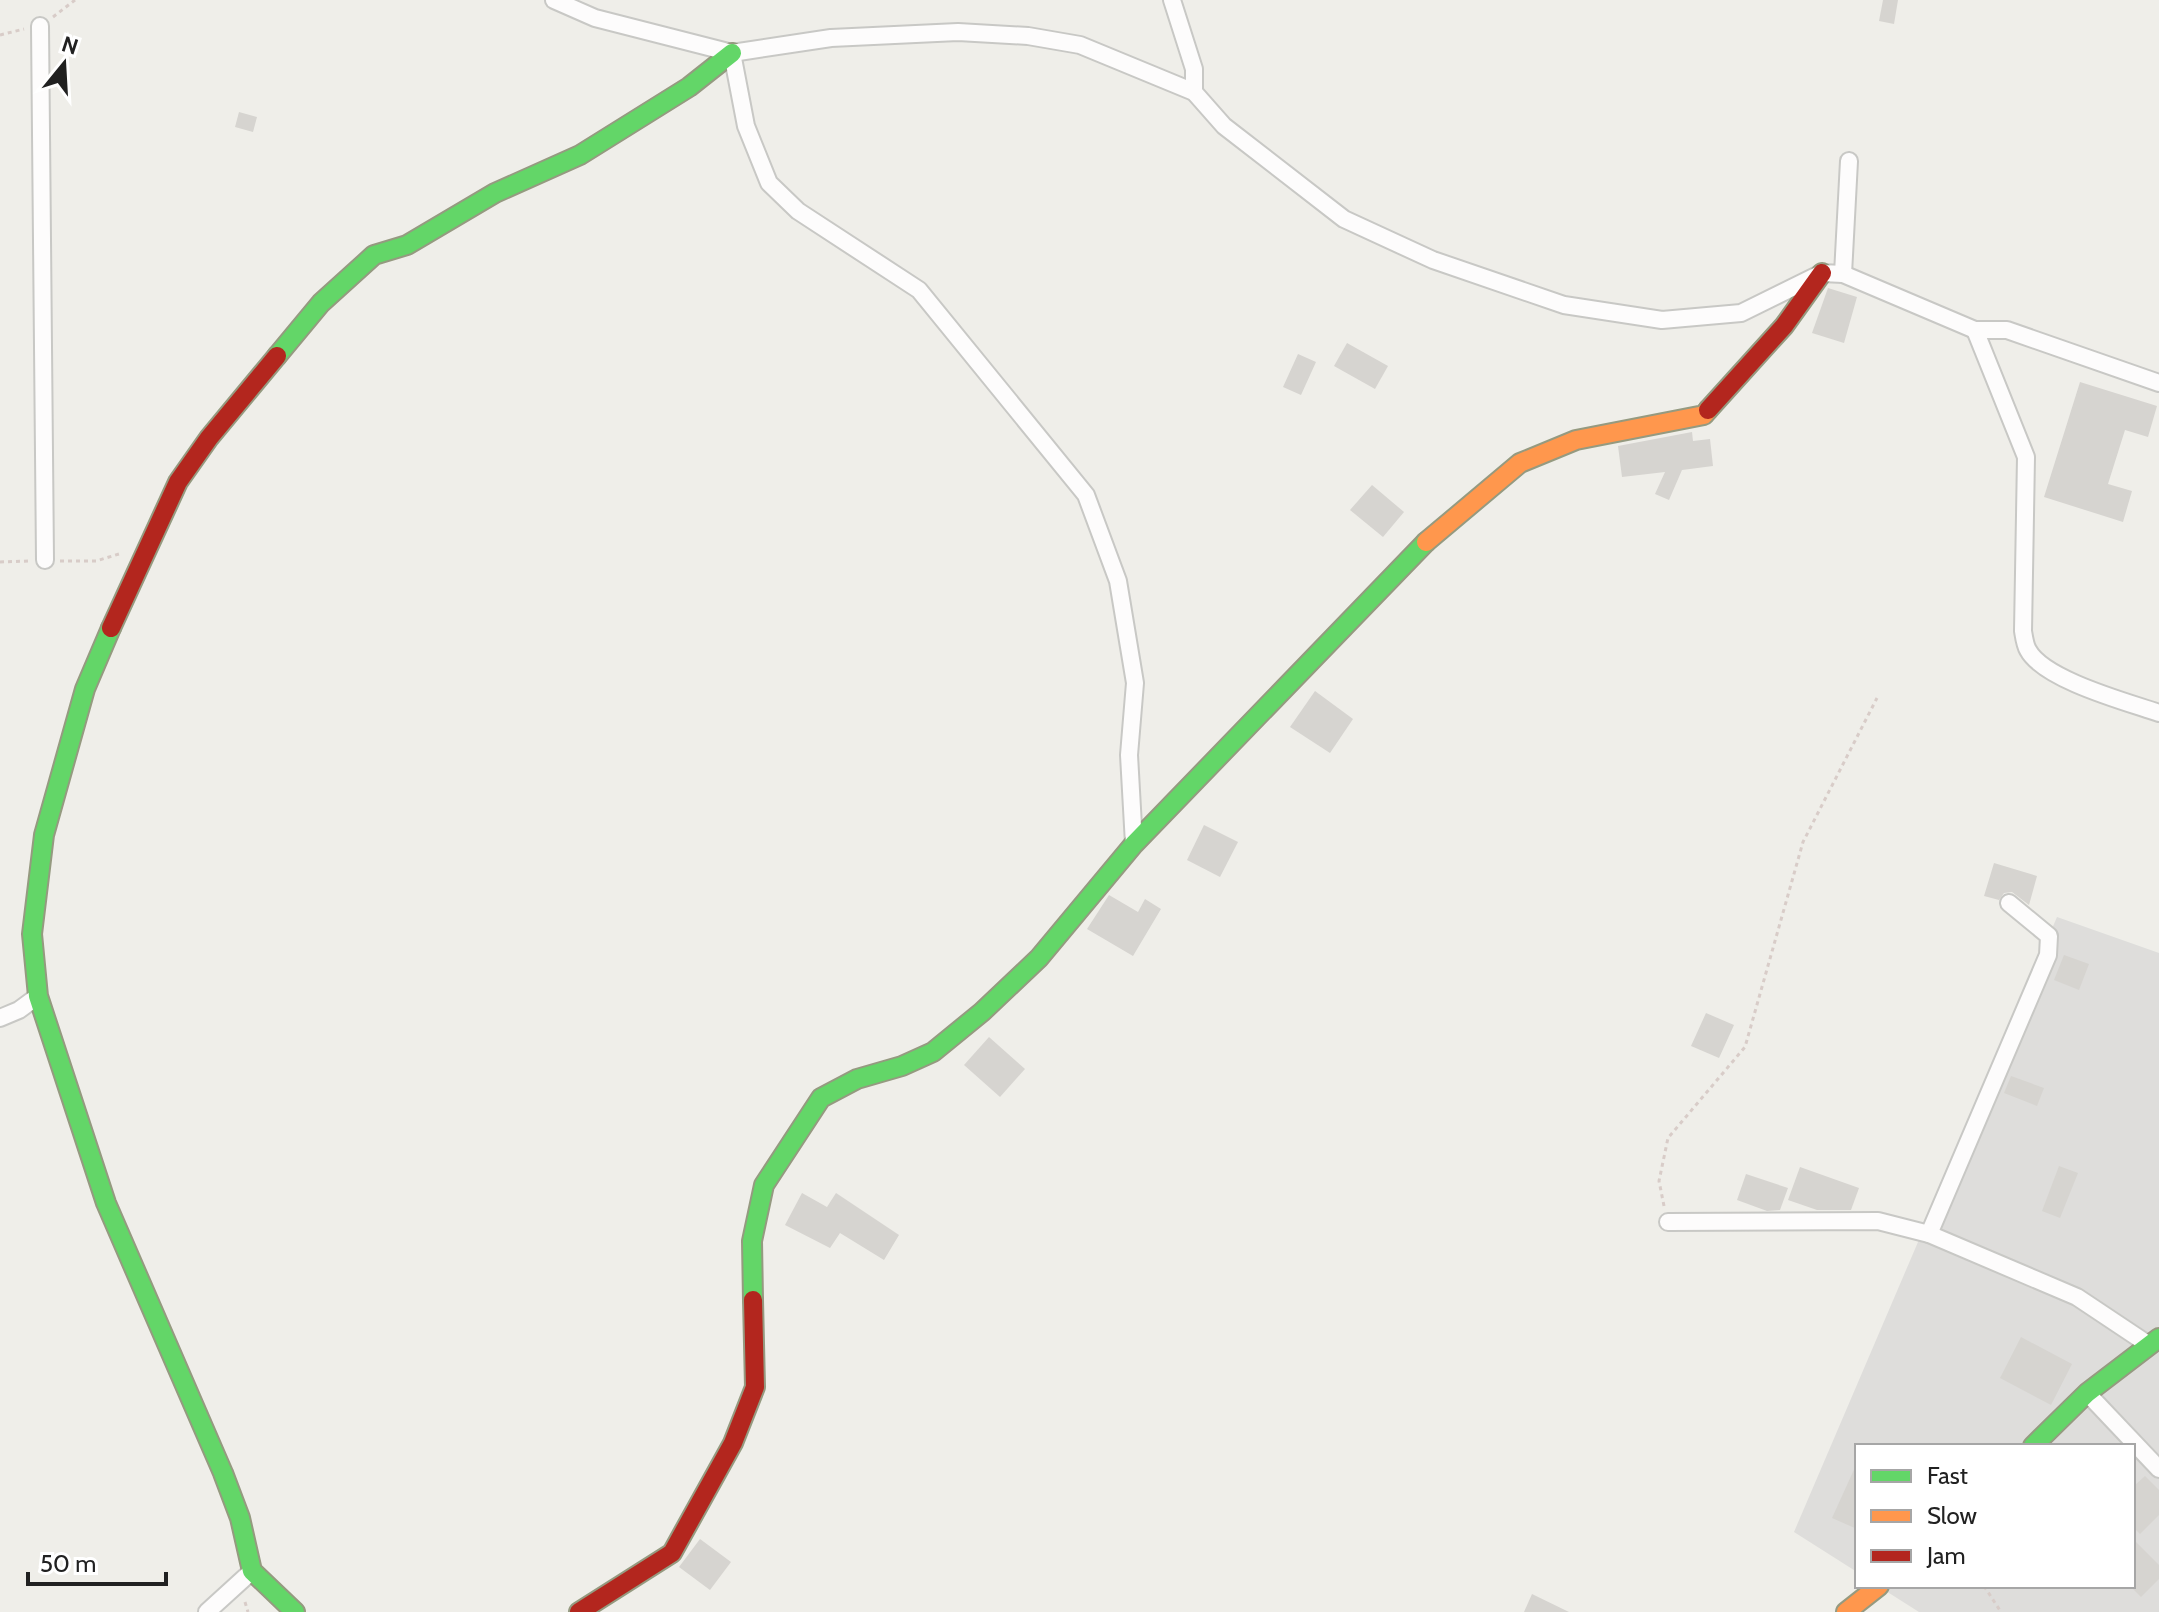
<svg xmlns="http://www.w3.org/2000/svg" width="2159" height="1612" viewBox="0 0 2159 1612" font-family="Cabin,sans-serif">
<rect width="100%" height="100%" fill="#efeee9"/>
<!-- residential -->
<polygon fill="#dedddb" points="2057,917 2159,953 2159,1612 1919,1612 1878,1586 2133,1586 2133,1446 1857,1446 1857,1572 1794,1532"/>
<!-- building -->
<g fill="#d6d4d0">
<polygon points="1883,0 1898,0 1894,24 1879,21"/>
<polygon points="239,112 257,117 253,132 235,127"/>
<polygon points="1828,288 1857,297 1844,343 1812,333"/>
<polygon points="1347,343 1388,366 1375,389 1334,366"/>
<polygon points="1298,354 1316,362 1301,395 1283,387"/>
<polygon points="2080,382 2157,406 2148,437 2125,430 2108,484 2132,491 2123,522 2044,497"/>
<polygon points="1692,432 1693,441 1710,439 1713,466 1682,470 1669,500 1655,494 1665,472 1622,477 1618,446"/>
<polygon points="1372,485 1404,512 1383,537 1350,510"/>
<polygon points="1315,691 1353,719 1330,753 1290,727"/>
<polygon points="1204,825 1238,842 1220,877 1187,860"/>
<polygon points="1994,863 2037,876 2029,905 2012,892 2004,893 1999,900 1984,896"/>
<polygon points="1109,895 1138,912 1145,899 1161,909 1133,956 1087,929"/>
<polygon points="2064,955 2089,964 2079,990 2054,980"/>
<polygon points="1706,1013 1734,1025 1719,1058 1691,1046"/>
<polygon points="989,1037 1025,1069 1000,1097 964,1065"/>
<polygon points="2011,1076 2044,1088 2037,1106 2004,1093"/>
<polygon points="2059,1166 2078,1173 2060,1218 2042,1211"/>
<polygon points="1800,1167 1859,1188 1851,1210 1817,1210 1788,1200"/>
<polygon points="1746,1174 1788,1188 1780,1210 1767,1211 1737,1200"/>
<polygon points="802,1193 827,1207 836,1193 899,1235 884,1260 840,1233 830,1248 785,1225"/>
<polygon points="2021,1337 2072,1364 2051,1405 2000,1378"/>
<polygon points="1857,1463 1857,1529 1832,1518"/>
<polygon points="2145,1476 2159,1490 2159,1515 2140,1534 2133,1527 2133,1487"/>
<polygon points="700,1539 731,1562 710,1590 679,1567"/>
<polygon points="2133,1539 2159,1565 2159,1579 2141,1597 2133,1589"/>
<polygon points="1532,1594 1569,1612 1524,1612"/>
</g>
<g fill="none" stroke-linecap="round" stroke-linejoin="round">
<defs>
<g id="street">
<polyline points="554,0 595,18 732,53 831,38 958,32 1028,36 1080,45 1194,92 1224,126 1344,219 1433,260 1564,305 1662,320 1741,313 1822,273 1843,274 1975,330 2007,330 2159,383"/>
<polyline points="1172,0 1194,69 1194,92"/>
<polyline points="40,26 45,560"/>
<polyline points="732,53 746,126 769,183 798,211 919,290 1086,495 1118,581 1135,683 1129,755 1134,844"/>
<polyline points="1843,274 1849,161"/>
<path d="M1975,330L2026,457L2023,631C2024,637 2025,645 2028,650C2044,680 2127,702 2159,713"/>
<polyline points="0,1018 19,1010 38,996"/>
<polyline points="1668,1222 1878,1221 1929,1234 2077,1297 2149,1345"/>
<polyline points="1929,1234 2048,955 2049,936 2009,903"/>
<polyline points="2087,1393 2159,1469"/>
<polyline points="207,1612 252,1571"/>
</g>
<g id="fast">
<polyline points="277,356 321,303 374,255 407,245 495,193 580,155 689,87 732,53"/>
<polyline points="111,628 85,689 44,835 32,934 38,996 106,1203 223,1473 240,1518 252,1571 295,1612"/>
<polyline points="753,1300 752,1241 764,1185 821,1098 857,1079 902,1066 933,1052 982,1012 1039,958 1134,844 1426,542"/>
<polyline points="2033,1446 2087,1393 2159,1338"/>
</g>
<g id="slow">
<polyline points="1426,542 1520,463 1576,440 1704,415 1708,410"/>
<polyline points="1846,1612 1879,1586"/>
</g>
<g id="jam">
<polyline points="1708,410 1784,326 1822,273"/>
<polyline points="111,628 178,482 209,438 277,356"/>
<polyline points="579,1612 672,1553 733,1443 755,1387 753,1300"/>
</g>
</defs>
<!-- street casing -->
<use href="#street" stroke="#c8c8c5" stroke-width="20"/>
<!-- fast casing -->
<use href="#fast" stroke="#959a80" stroke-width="22"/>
<!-- slow casing -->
<use href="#slow" stroke="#959a80" stroke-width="22"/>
<!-- jam casing -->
<use href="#jam" stroke="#959a80" stroke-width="22"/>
<!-- path -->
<g stroke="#d8ccc8" stroke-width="3" stroke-dasharray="4 4" stroke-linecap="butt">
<polyline points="53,17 75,0"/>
<polyline points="0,35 24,29"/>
<polyline points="60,561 96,561 119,554"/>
<polyline points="0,562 28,561"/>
<polyline points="1664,1206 1659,1181 1668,1138 1745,1047 1803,842 1877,698"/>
<polyline points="1984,1586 2001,1612"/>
<polyline points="245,1602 248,1612"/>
</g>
<!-- street -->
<use href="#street" stroke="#fdfcfc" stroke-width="16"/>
<!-- fast -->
<use href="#fast" stroke="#63d668" stroke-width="18"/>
<!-- slow -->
<use href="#slow" stroke="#ff974d" stroke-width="18"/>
<!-- jam -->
<use href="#jam" stroke="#b3261e" stroke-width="18"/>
</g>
<!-- legend -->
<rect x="1855" y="1444" width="280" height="144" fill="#ffffff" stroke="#a6a6a6" stroke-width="2"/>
<rect x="1871" y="1470" width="40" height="12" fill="#63d668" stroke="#a6a6a6" stroke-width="2"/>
<text x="1927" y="1484" font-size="24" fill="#212121">Fast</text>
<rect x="1871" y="1510" width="40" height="12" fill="#ff974d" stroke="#a6a6a6" stroke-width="2"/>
<text x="1927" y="1524" font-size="24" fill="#212121">Slow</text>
<rect x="1871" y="1550" width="40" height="12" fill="#b3261e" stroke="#a6a6a6" stroke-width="2"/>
<text x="1927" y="1564" font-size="24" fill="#212121">Jam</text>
<!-- north arrow -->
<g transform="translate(64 64) rotate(18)" stroke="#ffffff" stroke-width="6" paint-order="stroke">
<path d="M0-6L14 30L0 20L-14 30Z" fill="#212121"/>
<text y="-12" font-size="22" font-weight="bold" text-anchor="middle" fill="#212121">N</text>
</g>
<!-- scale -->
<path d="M28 1572v12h138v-12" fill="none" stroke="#212121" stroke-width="4"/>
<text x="40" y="1572" font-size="24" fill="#212121" stroke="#ffffff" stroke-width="6" paint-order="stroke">50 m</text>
</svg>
